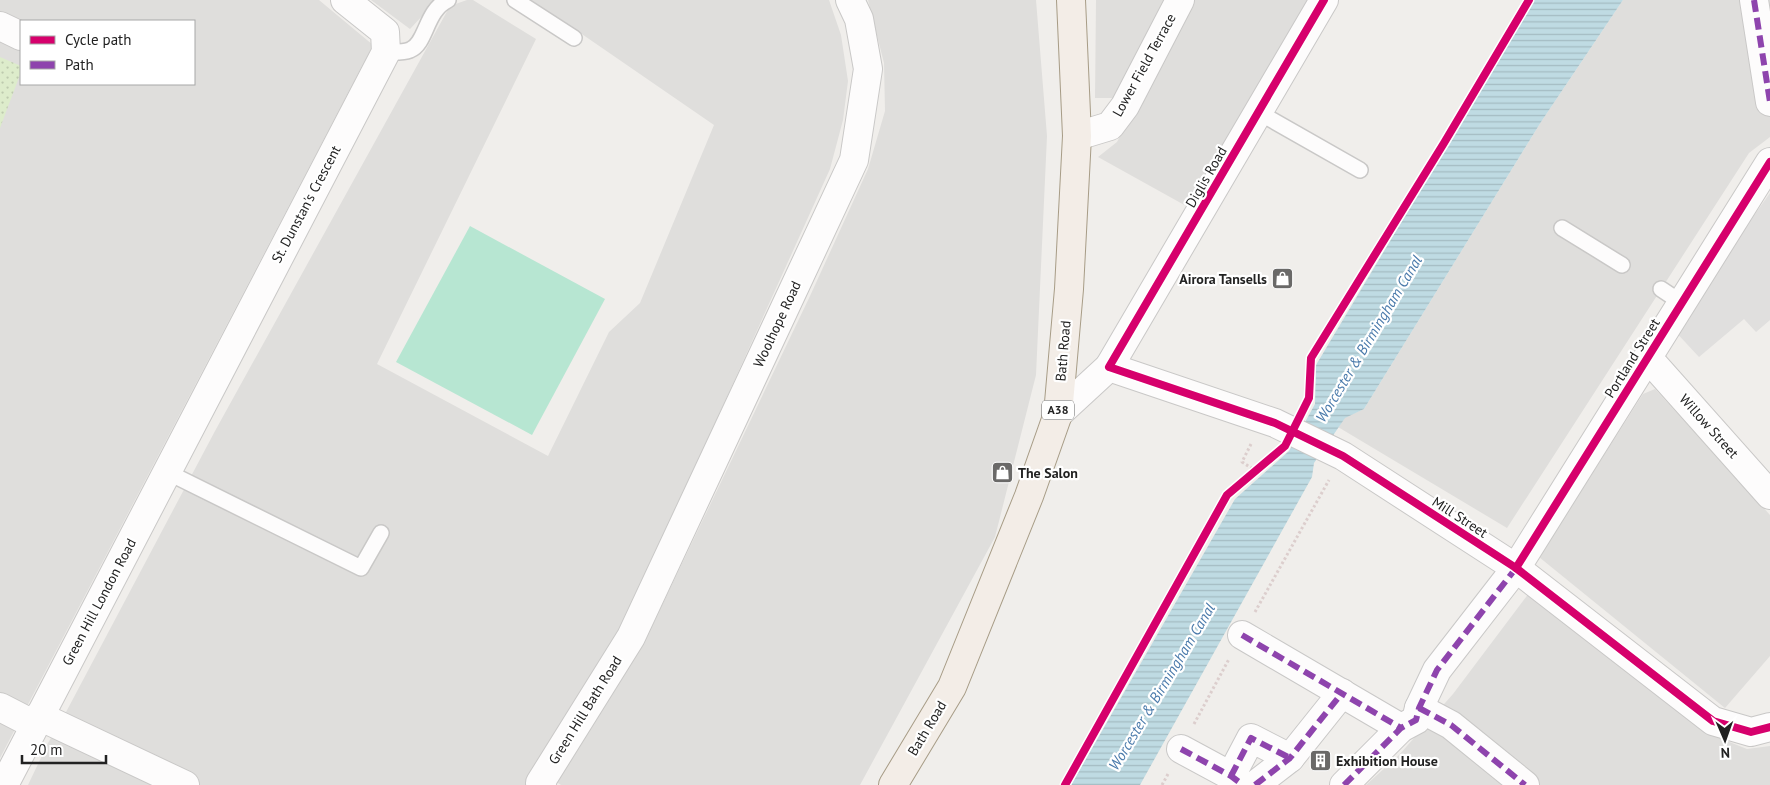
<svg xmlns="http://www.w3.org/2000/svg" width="1770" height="785" viewBox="0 0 1770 785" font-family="'PT Sans',sans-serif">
<defs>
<pattern id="garden-dots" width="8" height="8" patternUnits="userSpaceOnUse" patternTransform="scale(1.25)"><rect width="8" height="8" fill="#ddeccb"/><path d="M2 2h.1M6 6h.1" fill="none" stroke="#bdcaae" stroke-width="1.8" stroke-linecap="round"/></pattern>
<pattern id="water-rules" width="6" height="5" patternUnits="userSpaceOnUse" patternTransform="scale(1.25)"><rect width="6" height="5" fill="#bfdbe3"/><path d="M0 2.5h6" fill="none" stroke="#a4bcc2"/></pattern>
</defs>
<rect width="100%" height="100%" fill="#f0eeeb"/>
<!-- residential -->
<g fill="#dfdedc" fill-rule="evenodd">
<path d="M0,0H319L373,45L0,758ZM21,21H194V84H21Z"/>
<polygon points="371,0 437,0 410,29"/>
<polygon points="467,0 473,0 536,39 377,364 548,456 609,332 640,303 714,125 560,19 529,0 829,0 841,35 848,81 843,120 830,169 616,642 528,785 28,785 48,743 65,714 215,431 450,6"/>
<polygon points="868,0 1036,0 1047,136 1036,375 995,537 860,785 561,785 555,781 644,643 810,296 868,169 885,111 884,63"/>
<polygon points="1096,0 1167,0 1113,98 1095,98"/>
<polygon points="1192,0 1312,0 1188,207 1098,157 1117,142"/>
<polygon points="1623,0 1770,0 1770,137 1749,153 1507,528 1338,427 1345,417 1364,409 1541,122"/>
<polygon points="1655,389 1770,515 1770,656 1725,708 1539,557 1643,394"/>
<polygon points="1529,593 1712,735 1747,749 1770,746 1770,785 1366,785 1399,755 1453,694"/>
</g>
<!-- garden -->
<polygon fill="url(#garden-dots)" points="0,57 21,66 21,72 0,128"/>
<!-- pitch -->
<polygon fill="#b7e6d2" points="470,226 605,299 532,435 396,362"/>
<!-- parking -->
<polygon fill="#e0dfde" points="1770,193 1770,320 1756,332 1744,319 1699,357 1673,329"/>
<!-- water -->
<polygon fill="url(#water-rules)" points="1534,0 1623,0 1541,122 1364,409 1345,418 1314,463 1312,477 1140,785 1071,785 1235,499 1289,451 1315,404 1316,365"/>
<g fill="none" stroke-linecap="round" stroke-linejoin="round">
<defs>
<g id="lane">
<polyline points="515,0 574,38"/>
<path d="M386,52C393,52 402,53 410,50C427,43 425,11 448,0"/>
<polyline points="1258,112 1360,170"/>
<polyline points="1562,228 1622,265"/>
<polyline points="1661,289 1682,303"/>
<polyline points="167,472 361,568 381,533"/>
</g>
<g id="street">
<polyline points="1754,0 1770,102"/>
<polyline points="0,26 21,36"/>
<polyline points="1077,136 1110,126 1125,106 1180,0"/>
<polyline points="1648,358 1770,495"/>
<polyline points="1109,367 1275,423 1343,456 1516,568 1713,721 1751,732 1770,727"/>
<polyline points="1058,414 1109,367 1324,0"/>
<polyline points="1242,635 1401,728"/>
<polyline points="0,707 35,725"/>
<polyline points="1419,708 1451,725 1525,785"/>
<polyline points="39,716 185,785"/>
<polyline points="1181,749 1231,776 1243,785"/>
<polyline points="1231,776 1251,738 1290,758"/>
<polyline points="4,785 386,52 385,32 345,0"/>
<polyline points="542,785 540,783 631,637 854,160 868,69 859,19 850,0"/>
<polyline points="1255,785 1290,758 1342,693"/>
<polyline points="1344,785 1401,728 1416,720 1419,708 1437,670 1516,568 1770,162"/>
</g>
<polyline id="primary" points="893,785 952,687 1029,496 1058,414 1069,289 1077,136 1071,0"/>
</defs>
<!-- lane casing -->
<use href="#lane" stroke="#c9c8c7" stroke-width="18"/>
<!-- street casing -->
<use href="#street" stroke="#c9c8c7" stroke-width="30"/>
<!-- primary casing -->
<use href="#primary" stroke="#a79c86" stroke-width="30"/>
<!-- path -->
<g stroke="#dccecd" stroke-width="3" stroke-dasharray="2.5 2.5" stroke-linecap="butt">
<polyline points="1251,444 1242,462 1256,471"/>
<polyline points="1255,612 1329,480"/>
<polyline points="1194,724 1229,659"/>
<polyline points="1162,785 1168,774"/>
</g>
<!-- lane -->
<use href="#lane" stroke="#fdfcfc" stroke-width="15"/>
<!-- street -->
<use href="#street" stroke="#fdfcfc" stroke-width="28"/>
<!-- primary -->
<use href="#primary" stroke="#f3ede7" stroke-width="28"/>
<!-- quiet -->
<g stroke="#8e44ad" stroke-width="6" stroke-dasharray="12 6" stroke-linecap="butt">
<polyline points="1754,0 1770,102"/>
<polyline points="1242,635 1401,728"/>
<polyline points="1419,708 1451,725 1525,785"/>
<polyline points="1181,749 1231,776 1243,785"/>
<polyline points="1231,776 1251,738 1290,758"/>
<polyline points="1255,785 1290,758 1342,693"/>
<polyline points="1344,785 1401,728 1416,720 1419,708 1437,670 1516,568"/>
</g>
<defs>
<g id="cycleway">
<polyline points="1324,0 1109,367 1275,423 1343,456 1516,568 1713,721 1751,732 1770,727"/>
<polyline points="1516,568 1770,162"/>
<polyline points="1065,785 1227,495 1285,446 1309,398 1311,358 1444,143 1529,0"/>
</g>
</defs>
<!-- cycleway casing -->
<use href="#cycleway" stroke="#fff" stroke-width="11"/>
<!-- cycleway -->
<use href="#cycleway" stroke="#d6006c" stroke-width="8"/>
</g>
<!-- icons -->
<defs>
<symbol id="shop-square" viewBox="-11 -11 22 22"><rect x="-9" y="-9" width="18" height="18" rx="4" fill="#6a6968" stroke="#fff"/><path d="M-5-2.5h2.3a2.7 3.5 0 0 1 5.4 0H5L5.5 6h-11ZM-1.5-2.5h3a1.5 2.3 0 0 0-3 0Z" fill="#fff"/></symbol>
<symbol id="building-square" viewBox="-11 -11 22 22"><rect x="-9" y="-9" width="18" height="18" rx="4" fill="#6a6968" stroke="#fff"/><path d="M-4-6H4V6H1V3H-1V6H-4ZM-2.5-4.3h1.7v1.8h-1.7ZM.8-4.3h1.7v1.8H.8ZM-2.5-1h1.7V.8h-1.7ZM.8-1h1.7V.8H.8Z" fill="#fff"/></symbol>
</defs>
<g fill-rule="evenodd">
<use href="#shop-square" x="1270" y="266" width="25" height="25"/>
<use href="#shop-square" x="990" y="460" width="25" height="25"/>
<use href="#building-square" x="1308" y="748" width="25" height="25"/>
</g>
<g text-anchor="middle" stroke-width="4.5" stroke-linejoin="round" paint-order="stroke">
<!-- shield labels -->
<rect fill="#fff" stroke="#646464" stroke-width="1" x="1042" y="400.5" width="32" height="19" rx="4"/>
<g font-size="12" font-weight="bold" fill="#222">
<text x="1058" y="414">A38</text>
</g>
<!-- street labels -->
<g font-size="14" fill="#222" stroke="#fff">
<text transform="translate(1144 65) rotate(-61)" y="5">Lower Field Terrace</text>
<text transform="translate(1206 177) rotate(-60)" y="5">Diglis Road</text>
<text transform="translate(306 204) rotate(-62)" y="5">St. Dunstan's Crescent</text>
<text transform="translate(777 324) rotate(-65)" y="5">Woolhope Road</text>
<text transform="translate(1063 351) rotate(-85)" y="5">Bath Road</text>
<text transform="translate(1632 358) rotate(-58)" y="5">Portland Street</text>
<text transform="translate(1709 426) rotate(48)" y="5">Willow Street</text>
<text transform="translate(1460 517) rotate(33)" y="5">Mill Street</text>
<text transform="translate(99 602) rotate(-62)" y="5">Green Hill London Road</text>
<text transform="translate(585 710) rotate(-58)" y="5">Green Hill Bath Road</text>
<text transform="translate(927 728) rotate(-59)" y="5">Bath Road</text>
</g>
<!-- poi labels -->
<g font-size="14" font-weight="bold" fill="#222" stroke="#fff" text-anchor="start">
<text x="1267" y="284" text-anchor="end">Airora Tansells</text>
<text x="1018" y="478">The Salon</text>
<text x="1336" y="766">Exhibition House</text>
</g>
<!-- water labels -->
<g font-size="15" font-style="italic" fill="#4a7aab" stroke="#fff">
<text transform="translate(1369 339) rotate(-59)" y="5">Worcester &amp; Birmingham Canal</text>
<text transform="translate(1162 687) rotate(-59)" y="5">Worcester &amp; Birmingham Canal</text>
</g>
</g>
<!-- legend -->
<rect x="20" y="20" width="175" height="65" fill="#ffffff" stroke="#a7a7a7"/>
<rect x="30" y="36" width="25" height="8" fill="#d6006c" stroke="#a7a7a7"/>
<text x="65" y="45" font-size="15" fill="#222222">Cycle path</text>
<rect x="30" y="61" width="25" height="8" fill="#8e44ad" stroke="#a7a7a7"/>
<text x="65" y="70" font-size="15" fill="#222222">Path</text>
<!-- north arrow -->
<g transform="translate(1725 740) rotate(178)" stroke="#ffffff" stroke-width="4" paint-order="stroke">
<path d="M0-4L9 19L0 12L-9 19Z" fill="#222222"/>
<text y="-8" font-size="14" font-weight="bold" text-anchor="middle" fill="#222222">N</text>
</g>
<!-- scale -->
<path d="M22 755v8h84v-8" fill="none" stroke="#222222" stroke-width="2.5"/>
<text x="30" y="755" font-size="15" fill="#222222" stroke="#ffffff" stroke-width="4" paint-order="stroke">20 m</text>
</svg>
